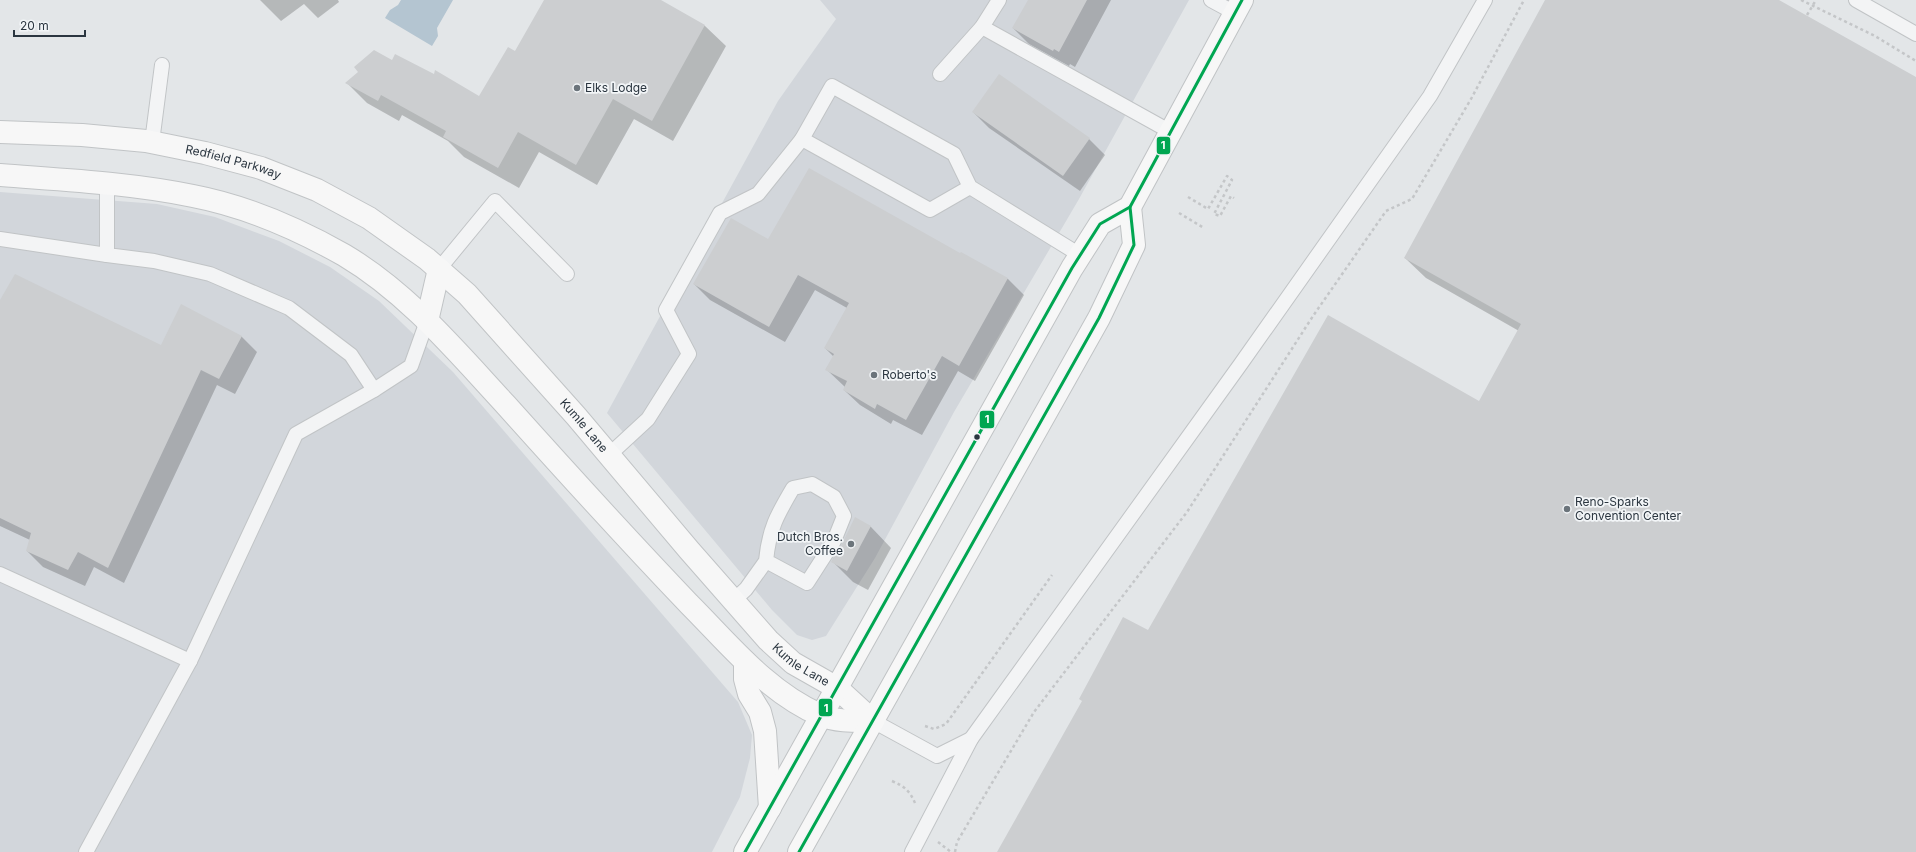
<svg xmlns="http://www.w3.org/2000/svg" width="1916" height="852" viewBox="0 0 1916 852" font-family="Inter,sans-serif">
<rect width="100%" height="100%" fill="#e3e6e8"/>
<!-- built -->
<g fill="#d2d6db">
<polygon points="820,0 1189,0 1079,199 954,412 875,558 826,636 812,640 797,635 772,610 607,413 778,101 836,19"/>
<polygon points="0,192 157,204 215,217 279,241 330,267 379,301 453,372 738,702 752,735 750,758 740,797 712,852 0,852"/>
</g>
<!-- water -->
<polygon fill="#b4c5d1" points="401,0 453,0 437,28 438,36 432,46 385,18 390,10 398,5"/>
<!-- shadow -->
<g fill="#0003">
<polygon points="260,0 338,0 339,2 318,18 304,4 281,21"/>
<polygon points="546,0 659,0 705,26 726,46 673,141 634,119 597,185 539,152 519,188 464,157 448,141 402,115 399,121 367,103 347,83 392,61 480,97 515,52"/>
<polygon points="1029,0 1111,0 1075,67 1070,64 1069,66 1029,44 1013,28"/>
<polygon points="1546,0 1777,0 1916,78 1916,852 999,852 1149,632 1480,402 1519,331 1426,278 1405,258"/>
<polygon points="973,112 1089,139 1105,155 1080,191 989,128"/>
<polygon points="769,241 961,255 961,253 1008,279 1024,295 975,381 958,371 922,435 893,420 891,424 860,405 844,390 845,387 826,369 834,357 825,348 847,308 815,290 785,342 710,300 694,284"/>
<polygon points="0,302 161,346 241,336 257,352 235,394 217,385 124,583 94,567 85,586 43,567 27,551 30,540 0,526"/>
<polygon points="855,519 871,527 891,548 868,590 853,582 832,561 842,546"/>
</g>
<!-- building -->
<g fill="#ccced0">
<polygon points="544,0 661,0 705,25 652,121 613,99 576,165 518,132 498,168 443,137 446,131 381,95 378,101 345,83 358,72 354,67 374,50 392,60 395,54 434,74 435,70 479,96 508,47 515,51"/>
<polygon points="1028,0 1087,0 1059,52 1054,49 1053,51 1012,28"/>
<polygon points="1545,0 1779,0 1916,77 1916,852 997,852 1082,701 1079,699 1123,617 1148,630 1328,315 1479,401 1521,324 1404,258"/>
<polygon points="999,74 1090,138 1063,176 972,112"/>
<polygon points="809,168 960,253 961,252 1008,278 959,366 942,356 906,420 877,404 875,409 843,390 847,381 825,370 834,354 824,348 849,303 798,275 769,327 693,284 731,218 768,239"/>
<polygon points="15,274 161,345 181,304 242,336 219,379 201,370 108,568 78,552 68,570 26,551 31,533 0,518 0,300"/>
<polygon points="855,517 871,526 847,571 831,562 841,546"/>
</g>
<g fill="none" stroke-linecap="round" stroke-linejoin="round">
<defs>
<g id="lane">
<polyline points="1211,0 1235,13"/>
<polyline points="1856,0 1916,34"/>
<polyline points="982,27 1171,132"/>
<polyline points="940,74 982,27 999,0"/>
<polyline points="152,142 162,65"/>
<polyline points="107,184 107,255 154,261 210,274 289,308 351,355 374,390 296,434 190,661"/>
<polyline points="970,187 930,210 802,139 832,86 954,154 970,187 1080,255"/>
<polyline points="0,239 107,255"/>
<polyline points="439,269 495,201 567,274"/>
<polyline points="374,390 411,366 427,321"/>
<polyline points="609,455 648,419 689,354 666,310 720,213 758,194 802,139"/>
<polyline points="0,574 190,661 86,852"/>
<path d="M733,601L746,589L766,561L807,583L834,541L844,516L834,497L812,484L793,488C777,515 769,529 766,561"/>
<polyline points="873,721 937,756 971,739 1240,365 1430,96 1485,0"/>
<polyline points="912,852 971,739"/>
</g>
<g id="secondary">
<path id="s1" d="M0,132L82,135L146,141L205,153L261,168L317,190L369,218L427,259L467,294L576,416L689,550L768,640L793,663L837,688L873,721"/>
<path d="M0,175C64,180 130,183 193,196C245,206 298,229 344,255C408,293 456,351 506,405C566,472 627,539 689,604C729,644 767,692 820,715C837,722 856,721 873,721"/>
<polyline points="427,321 439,269"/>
</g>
<g id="primary">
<polyline points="745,662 745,679 749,694 760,712 765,731 770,808"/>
<polyline points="745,852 1072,268 1100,224 1130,207 1242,0"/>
<polyline points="799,852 1099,318 1134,245 1130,207"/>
</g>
</defs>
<!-- lane casing -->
<use href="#lane" stroke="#c1c4c6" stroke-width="16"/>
<!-- secondary casing -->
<use href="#secondary" stroke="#c1c4c6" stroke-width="24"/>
<!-- primary casing -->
<use href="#primary" stroke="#c0c3c5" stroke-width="24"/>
<!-- path -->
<g stroke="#c4c6c8" stroke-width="2.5" stroke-dasharray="3 3" stroke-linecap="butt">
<polyline points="1801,0 1875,36 1916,61"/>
<polyline points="1188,197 1208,209 1227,176 1232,180 1214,214 1220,216 1231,196 1234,198"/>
<polyline points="1179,213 1204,228"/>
<polyline points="925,726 934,729 946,724 1052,575"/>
<path d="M892,781C904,786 910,791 915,803"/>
<polyline points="938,842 951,852"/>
<polyline points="955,852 957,842 1034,712 1187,512 1313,316 1386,211 1412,199 1471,99 1524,0"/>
</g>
<!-- lane -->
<use href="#lane" stroke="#f3f4f5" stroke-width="14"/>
<!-- secondary -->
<use href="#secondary" stroke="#f7f7f7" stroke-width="22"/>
<!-- primary -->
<use href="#primary" stroke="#f7f7f7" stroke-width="22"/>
<!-- path-bridge -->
<polyline stroke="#c4c6c8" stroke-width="2.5" stroke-dasharray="3 3" stroke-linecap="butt" points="1807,15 1816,0"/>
<defs>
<g id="bus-1">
<polyline points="745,852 1072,268 1100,224 1130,207 1242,0"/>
<polyline points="799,852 1099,318 1134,245 1130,207"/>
</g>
</defs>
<!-- bus-1 casing -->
<use href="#bus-1" stroke="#f2f5f7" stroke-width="6"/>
<!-- bus-1 -->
<use href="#bus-1" stroke="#00a651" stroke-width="3"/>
</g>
<!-- markers -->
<g fill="#6b747b" stroke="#f2f5f7" stroke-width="1.5">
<circle cx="577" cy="88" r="4"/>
<circle cx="874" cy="375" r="4"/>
<circle cx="1567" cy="509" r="4"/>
<circle cx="851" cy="544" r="4"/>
</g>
<circle fill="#2b3640" stroke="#f2f5f7" stroke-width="1.5" cx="977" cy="437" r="3.5"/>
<g text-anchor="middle" stroke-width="3.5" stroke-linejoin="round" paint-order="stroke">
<!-- poi labels -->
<g font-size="12" fill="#2b3640" stroke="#f2f5f7" text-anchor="start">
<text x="585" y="92">Elks Lodge</text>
<text x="882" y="379">Roberto's</text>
<text x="1575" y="506">Reno-Sparks<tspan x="1575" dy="14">Convention Center</tspan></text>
<text x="843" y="541" text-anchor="end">Dutch Bros.<tspan x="843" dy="14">Coffee</tspan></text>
</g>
<!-- street labels -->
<g font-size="12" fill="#2b3640" stroke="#f2f5f7">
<text dy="4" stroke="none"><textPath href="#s1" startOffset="236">Redfield Parkway</textPath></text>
<text dy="4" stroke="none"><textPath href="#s1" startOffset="684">Kumle Lane</textPath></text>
<text dy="4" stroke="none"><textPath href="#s1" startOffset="1008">Kumle Lane</textPath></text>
</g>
</g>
<g stroke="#f2f5f7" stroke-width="1.5">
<rect x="1156" y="136" width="15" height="19" rx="4" fill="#00a651"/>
<rect x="979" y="410" width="16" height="19" rx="4" fill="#00a651"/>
<rect x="818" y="698" width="15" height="19" rx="4" fill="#00a651"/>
</g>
<g font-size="11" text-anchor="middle" font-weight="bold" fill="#fff">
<text x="1163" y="149">1</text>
<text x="987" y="423">1</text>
<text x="826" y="712">1</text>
</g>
<!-- scale -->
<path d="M14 30v6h71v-6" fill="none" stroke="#2b3640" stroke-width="2"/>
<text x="20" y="30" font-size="12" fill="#2b3640" stroke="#f2f5f7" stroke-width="3" paint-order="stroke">20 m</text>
</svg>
